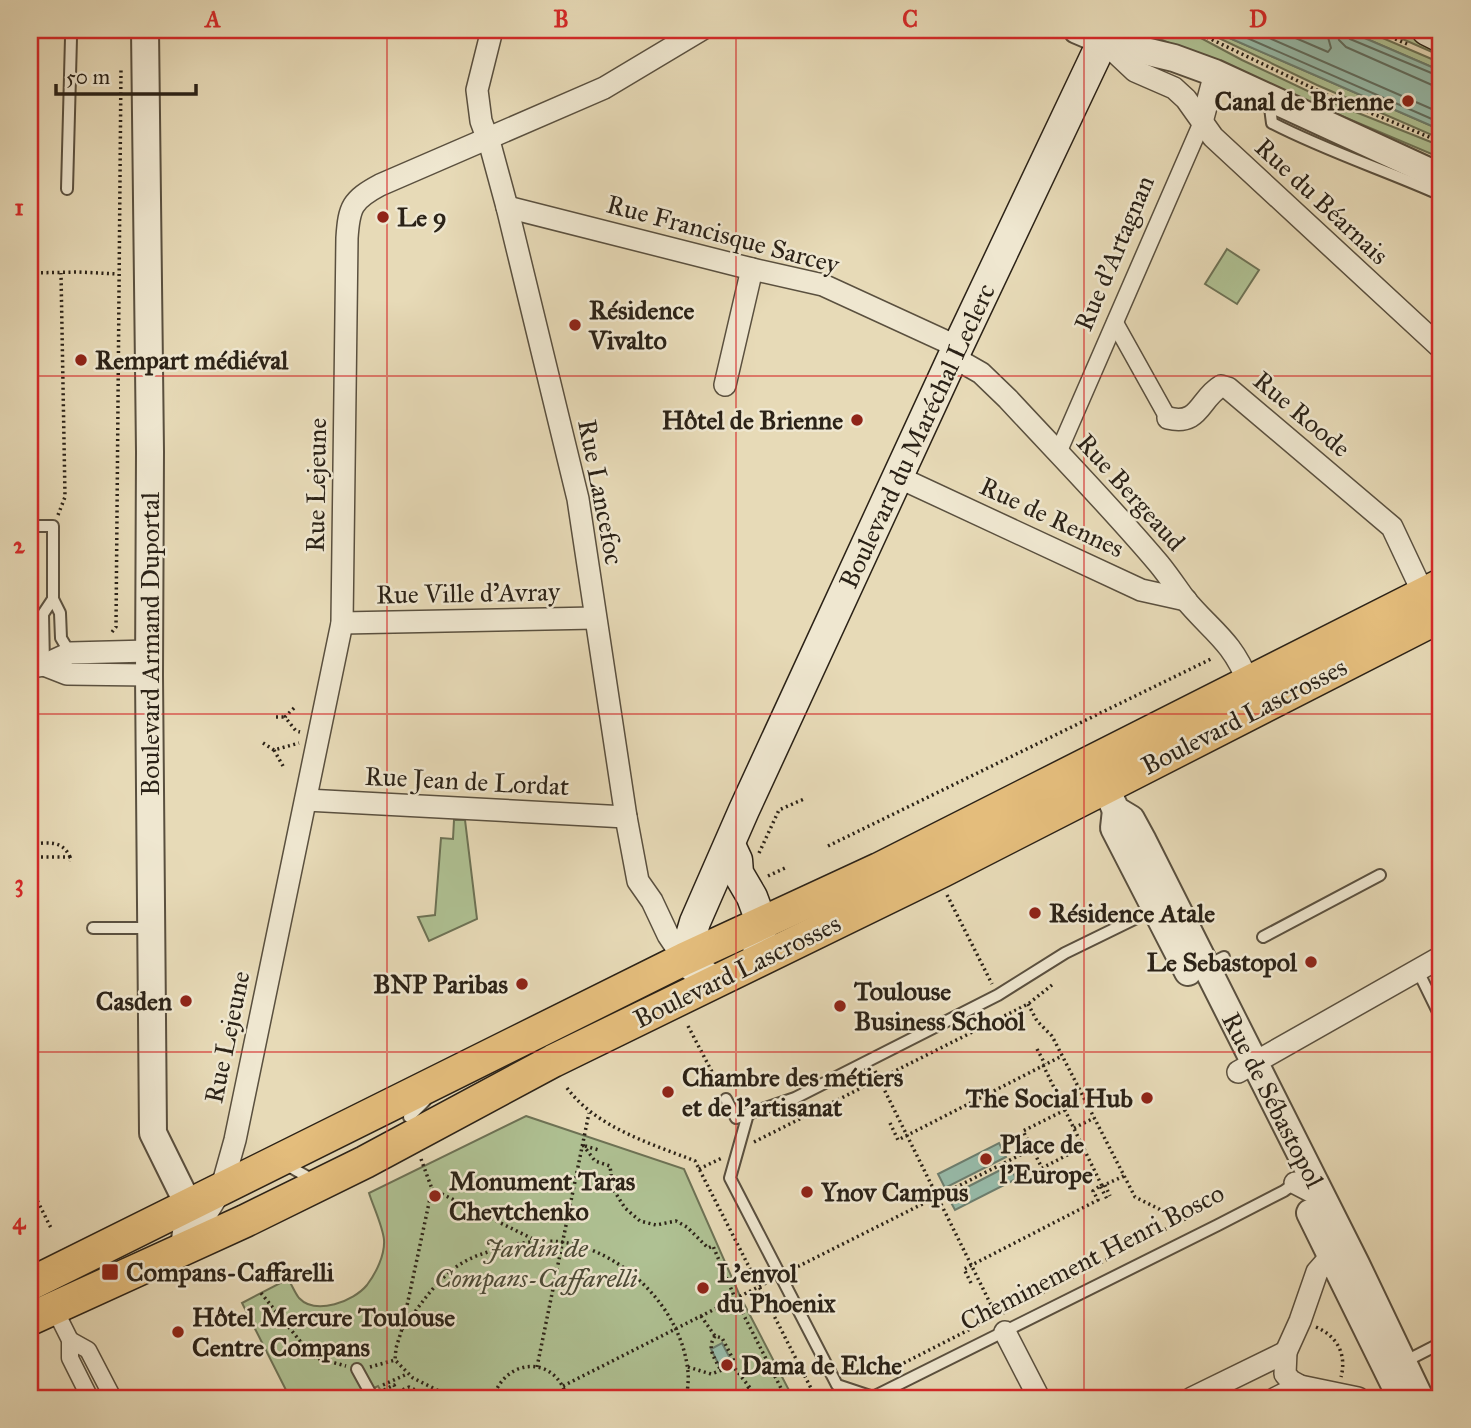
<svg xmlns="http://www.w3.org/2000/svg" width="1471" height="1428" viewBox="0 0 1471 1428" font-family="'IM FELL Great Primer',serif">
<rect width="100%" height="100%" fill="#e7dab7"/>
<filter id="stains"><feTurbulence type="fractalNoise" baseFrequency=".00286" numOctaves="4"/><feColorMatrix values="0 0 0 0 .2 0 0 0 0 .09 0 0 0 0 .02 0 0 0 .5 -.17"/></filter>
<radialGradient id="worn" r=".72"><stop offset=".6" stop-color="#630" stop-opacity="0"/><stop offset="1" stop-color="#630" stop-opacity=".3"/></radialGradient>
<!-- green -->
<g fill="#afc193" stroke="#6d7255" stroke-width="2">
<polygon points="1147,30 1186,30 1242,60 1333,103 1441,146 1441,158 1155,37"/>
<polygon points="1202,30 1211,30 1441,130 1441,139 1317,85"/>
<polygon points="1346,30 1364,30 1441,63 1441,71"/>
<polygon points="1382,30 1413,30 1441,43 1441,56"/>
<polygon points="1227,249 1259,270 1237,304 1205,284"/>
<polygon points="454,820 465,820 477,919 429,941 418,917 435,915 441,838 453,839"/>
<path d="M526,1116L684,1169L740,1296L793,1398H385L378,1386L354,1398H290L242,1303L288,1279C292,1285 295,1293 299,1298C316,1316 354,1301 367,1285C376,1273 385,1255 384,1240C383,1227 373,1206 369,1193Z"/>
</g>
<!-- water -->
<g fill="#97bbaa" stroke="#6c7e6f" stroke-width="2">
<polygon points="1211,30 1346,30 1441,71 1441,130"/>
<polygon points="999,1143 1006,1157 945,1188 938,1174"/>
<polygon points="1010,1165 1016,1179 955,1210 948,1197"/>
<polygon points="722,1343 732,1362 720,1367 711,1349"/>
</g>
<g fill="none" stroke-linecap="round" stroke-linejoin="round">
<!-- shore -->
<g stroke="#616e60" stroke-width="2">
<polyline points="1229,30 1441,123"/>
<polyline points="1251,30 1441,113"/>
<polyline points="1277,30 1328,52 1331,48 1326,30"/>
<polyline points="1337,30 1339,40 1346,47 1432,85 1441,86"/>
<polyline points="1346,30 1346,35 1350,39 1441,77"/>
</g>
<defs>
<g id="service">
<path d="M1269,100L1272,123C1326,151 1385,170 1441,195"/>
<polyline points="67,189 71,38 69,30"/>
<polyline points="30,526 53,526 53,599 60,613 61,638 70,653"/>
<polyline points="30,551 32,614"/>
<polyline points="44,665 43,614 53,599"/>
<polyline points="93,928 151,928"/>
<polyline points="1263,937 1380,875"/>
<polyline points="1206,966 1224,957"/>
<polyline points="1418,971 1441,1018"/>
<polyline points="726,1099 736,1118 795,1098 998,995 1065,953 1155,909"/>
<polyline points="748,1114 730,1178 837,1385 873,1397 1218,1225 1284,1191 1295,1183"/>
<polyline points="409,1117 425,1101"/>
<polyline points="283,1163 315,1181"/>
<polyline points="1404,1362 1441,1343"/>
<polyline points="357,1369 373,1398"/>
</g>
<g id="pedestrian">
<polyline points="1115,323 1168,418"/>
<polyline points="1058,453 1202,122"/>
<polyline points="54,1308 70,1340 70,1358 90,1398"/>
<polyline points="70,1340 88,1350 113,1398"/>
</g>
<g id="minor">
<polyline points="492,30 477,90 481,121 491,148 507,207 578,499 626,817 638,881 652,901 668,935 684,959"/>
<polyline points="1103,41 1135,71 1174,88 1186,99 1213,137 1441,348"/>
<polyline points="1202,122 1215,73"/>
<polyline points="507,207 752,269 823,285 958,347"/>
<path d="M953,357L981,373L1008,399C1058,453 1111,507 1159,564C1168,575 1176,587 1184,598C1210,630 1232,640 1248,682"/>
<polyline points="725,385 752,269"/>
<path d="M1168,418C1200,426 1199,399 1221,386L1228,388L1392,527L1424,595"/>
<polyline points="898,477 1141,590 1186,600"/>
<polyline points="342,623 595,618"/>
<polyline points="44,665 67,674 149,675"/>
<polyline points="30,667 44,665 70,653 149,651"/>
<polyline points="306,800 626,817"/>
<polyline points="1238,1072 1441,957"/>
<polyline points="1295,1183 1322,1197"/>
<path d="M186,1247L221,1190L235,1140L342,623L347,238C349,207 352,200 380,185L604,88L701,30"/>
<polyline points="1344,1260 1331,1256 1317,1272 1300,1321 1286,1352 1285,1374 1291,1381 1300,1386 1358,1398"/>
<polyline points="1005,1332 1039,1398"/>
<polyline points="1192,1398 1286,1352"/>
<polyline points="1276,1398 1300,1386"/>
</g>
<g id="tertiary">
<polyline points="145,30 150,452 149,675 153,1133 189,1206 184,1249"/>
<polyline points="1077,30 1103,41 1174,58 1215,73 1441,177"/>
<polyline points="1096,769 1116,810 1131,819 1143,841 1356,1264 1420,1398"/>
<polyline points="1116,810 1114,828 1188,972"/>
<polyline points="1310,1213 1401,1398"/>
</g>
<g id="secondary">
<polyline points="1427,30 1441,37"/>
<polyline points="730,845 737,860 738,873 752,897 762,924 758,946"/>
<polyline points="713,982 684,959 695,922 744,810 953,357 1108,30"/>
</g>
<g id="primary">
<polyline points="30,1284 684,959 879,869 1441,585"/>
<polyline points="30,1319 245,1221 365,1162 553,1061 942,871 1441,616"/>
</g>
</defs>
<!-- service casing -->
<use href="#service" stroke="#5a503f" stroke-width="14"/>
<!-- pedestrian casing -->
<use href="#pedestrian" stroke="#5a503f" stroke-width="19"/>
<!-- minor casing -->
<use href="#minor" stroke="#5a503f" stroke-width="24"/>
<!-- tertiary casing -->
<use href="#tertiary" stroke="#5a503f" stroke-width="30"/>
<!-- secondary casing -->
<use href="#secondary" stroke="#2b2217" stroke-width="33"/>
<!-- primary casing -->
<use href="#primary" stroke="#2b2217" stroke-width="35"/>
<!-- path -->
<g stroke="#2b2217" stroke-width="3.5" stroke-dasharray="2 3.5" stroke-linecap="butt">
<polyline points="1192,30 1325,94 1441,142"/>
<polyline points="1375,30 1407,44"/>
<polyline points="30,273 79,272 118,274"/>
<polyline points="58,515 65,497 61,273"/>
<polyline points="112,632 116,627 121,67"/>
<polyline points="294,708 285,717 296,731 300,732"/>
<polyline points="276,717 285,717"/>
<polyline points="263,743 274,750 299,743"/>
<polyline points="274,750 283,766"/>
<path d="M30,844C46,843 62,839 70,857"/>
<polyline points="828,846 1213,658"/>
<polyline points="759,853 779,810 804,799"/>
<polyline points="30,857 70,857 69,861"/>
<polyline points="768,876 785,868"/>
<polyline points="947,895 992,984"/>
<polyline points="1028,1004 1037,1021 1052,1036 1135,1197 1161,1210 1189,1216"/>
<polyline points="688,1026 721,1089"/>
<polyline points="1037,1049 1045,1064"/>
<polyline points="1043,1065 1102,1186 1100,1186 1107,1199"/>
<polyline points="875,1071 996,1315"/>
<path d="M567,1088C597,1128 650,1143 695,1161L816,1398"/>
<polyline points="1065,1110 1023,1131 1042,1168 1083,1147"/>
<polyline points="890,1123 898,1140 1062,1056"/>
<polyline points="1074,1128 1094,1118"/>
<polyline points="754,1142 1028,1004 1052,985"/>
<polyline points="583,1145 595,1161 610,1166 613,1189 625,1208 640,1221 656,1225 676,1221 687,1227 708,1248 713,1246 735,1298 786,1398"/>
<polyline points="585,1146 599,1150"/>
<polyline points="421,1159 432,1189 402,1329 396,1348 395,1360 413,1378 453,1398"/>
<polyline points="699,1169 722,1158"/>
<polyline points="1105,1185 1110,1196"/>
<polyline points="30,1186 51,1228"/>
<polyline points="1102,1186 1124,1176"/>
<polyline points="432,1189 537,1241"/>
<polyline points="793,1269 1032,1149"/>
<polyline points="971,1283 964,1269 1098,1200 1093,1191 1100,1186"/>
<polyline points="261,1293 313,1357 346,1366"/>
<polyline points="1003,1313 1191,1216"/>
<polyline points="701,1316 715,1336 722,1338 734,1361 733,1366 758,1398"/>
<path d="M1316,1327C1337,1336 1347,1354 1341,1377"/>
<path d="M402,1329C420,1306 435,1281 459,1265C472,1256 488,1252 504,1247C521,1242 544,1240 562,1242C624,1251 682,1309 688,1372C689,1380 687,1390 687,1398"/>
<path d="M715,1336C706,1349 715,1358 721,1371"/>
<polyline points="370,1367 395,1360"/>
<polyline points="537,1367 589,1113"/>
<polyline points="688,1367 711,1374 733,1366"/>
<polyline points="894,1368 990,1319"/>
<polyline points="383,1385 407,1374"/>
<polyline points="563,1386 770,1281"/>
<polyline points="384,1390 394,1385 397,1392"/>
<polyline points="393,1398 391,1395 409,1387 432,1398"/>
<path d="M493,1398C506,1357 556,1355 567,1398"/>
<polyline points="727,1398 749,1388"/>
</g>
<!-- service -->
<use href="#service" stroke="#efe7d0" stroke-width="10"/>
<!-- pedestrian -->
<use href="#pedestrian" stroke="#efe7d0" stroke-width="16"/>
<!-- minor -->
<use href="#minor" stroke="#efe7d0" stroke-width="21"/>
<!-- tertiary -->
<use href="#tertiary" stroke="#efe7d0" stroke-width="26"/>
<!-- secondary -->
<use href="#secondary" stroke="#efe7d0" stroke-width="30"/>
<!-- primary -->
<use href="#primary" stroke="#e4bd7c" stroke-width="32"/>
</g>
<!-- grid -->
<path fill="none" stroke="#d62828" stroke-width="2" stroke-opacity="0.55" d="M387,30V1398M736,30V1398M1084,30V1398M30,376H1441M30,714H1441M30,1052H1441"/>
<!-- markers -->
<g fill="#8f2418" stroke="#efe7d0" stroke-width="2.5">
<circle cx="1408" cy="101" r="7"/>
<circle cx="383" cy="217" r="7"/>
<circle cx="575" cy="325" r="7"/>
<circle cx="81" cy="360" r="7"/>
<circle cx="857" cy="420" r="7"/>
<circle cx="1035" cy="913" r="7"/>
<circle cx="1311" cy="962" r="7"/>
<circle cx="522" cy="984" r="7"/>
<circle cx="186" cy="1001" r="7"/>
<circle cx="840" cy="1006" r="7"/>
<circle cx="668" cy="1092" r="7"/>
<circle cx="1147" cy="1098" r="7"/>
<circle cx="986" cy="1159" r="7"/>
<circle cx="807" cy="1192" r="7"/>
<circle cx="435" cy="1196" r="7"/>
<rect x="101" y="1263" width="18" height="18" rx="3.5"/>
<circle cx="703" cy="1288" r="7"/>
<circle cx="178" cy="1332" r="7"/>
<circle cx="727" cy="1365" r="7"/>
</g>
<g text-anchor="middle" stroke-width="5" stroke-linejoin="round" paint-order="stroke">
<!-- poi labels -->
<g font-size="26" font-weight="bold" fill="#2b2217" stroke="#efe7d0" text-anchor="start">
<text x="1394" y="110" text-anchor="end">Canal de Brienne</text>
<text x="397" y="226">Le 9</text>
<text x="589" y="319">Résidence<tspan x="589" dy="30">Vivalto</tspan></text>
<text x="95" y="369">Rempart médiéval</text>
<text x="843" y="429" text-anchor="end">Hôtel de Brienne</text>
<text x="1049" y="922">Résidence Atale</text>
<text x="1297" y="971" text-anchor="end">Le Sebastopol</text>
<text x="508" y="993" text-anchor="end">BNP Paribas</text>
<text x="854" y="1000">Toulouse<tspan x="854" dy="30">Business School</tspan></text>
<text x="172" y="1010" text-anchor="end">Casden</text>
<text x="682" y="1086">Chambre des métiers<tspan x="682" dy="30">et de l'artisanat</tspan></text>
<text x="1133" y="1107" text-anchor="end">The Social Hub</text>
<text x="1000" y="1153">Place de<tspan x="1000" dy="30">l'Europe</tspan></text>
<text x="449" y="1190">Monument Taras<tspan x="449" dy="30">Chevtchenko</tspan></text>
<text x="821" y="1201">Ynov Campus</text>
<text x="126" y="1281">Compans-Caffarelli</text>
<text x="717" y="1282">L'envol<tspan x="717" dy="30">du Phoenix</tspan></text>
<text x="192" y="1326">Hôtel Mercure Toulouse<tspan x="192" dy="30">Centre Compans</tspan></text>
<text x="741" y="1374">Dama de Elche</text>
</g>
<!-- street labels -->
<g font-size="26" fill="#2b2217" stroke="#efe7d0">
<text transform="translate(1322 201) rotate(43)" y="9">Rue du Béarnais</text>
<text transform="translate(723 234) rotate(15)" y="9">Rue Francisque Sarcey</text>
<text transform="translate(1114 253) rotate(-67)" y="9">Rue d'Artagnan</text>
<text transform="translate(1302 414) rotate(40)" y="9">Rue Roode</text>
<text transform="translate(917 436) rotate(-65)" y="9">Boulevard du Maréchal Leclerc</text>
<text transform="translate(316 485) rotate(-89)" y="9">Rue Lejeune</text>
<text transform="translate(601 492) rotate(79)" y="9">Rue Lancefoc</text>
<text transform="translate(1131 492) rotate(48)" y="9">Rue Bergeaud</text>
<text transform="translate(1052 517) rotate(25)" y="9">Rue de Rennes</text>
<text transform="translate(468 593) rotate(-1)" y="9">Rue Ville d'Avray</text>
<text transform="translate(150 644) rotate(-90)" y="9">Boulevard Armand Duportal</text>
<text transform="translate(1244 716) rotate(-27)" y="9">Boulevard Lascrosses</text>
<text transform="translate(467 781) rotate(3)" y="9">Rue Jean de Lordat</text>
<text transform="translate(737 971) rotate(-26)" y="9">Boulevard Lascrosses</text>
<text transform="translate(227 1037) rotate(-78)" y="9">Rue Lejeune</text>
<text transform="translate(1273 1100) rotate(63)" y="9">Rue de Sébastopol</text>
<text transform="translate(1092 1257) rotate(-27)" y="9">Cheminement Henri Bosco</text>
</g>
<!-- park labels -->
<g font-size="26" font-style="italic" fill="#4c4a36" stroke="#efe7d0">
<text x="536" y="1257">Jardin de<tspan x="536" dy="30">Compans-Caffarelli</tspan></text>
</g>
</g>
<!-- margin -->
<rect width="1471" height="1428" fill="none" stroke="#e7dab7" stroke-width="77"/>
<!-- scale -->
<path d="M56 84v10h140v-10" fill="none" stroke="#2b2217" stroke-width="3.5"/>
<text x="66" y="84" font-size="21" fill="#2b2217" stroke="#efe7d0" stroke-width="5" paint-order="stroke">50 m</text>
<rect x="38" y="38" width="1394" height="1352" fill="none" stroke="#d62828" stroke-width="2.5"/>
<g font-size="23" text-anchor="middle" font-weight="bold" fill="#d62828">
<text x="213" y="27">A</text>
<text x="561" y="27">B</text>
<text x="910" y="27">C</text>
<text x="1258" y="27">D</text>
<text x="19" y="215">1</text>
<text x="19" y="553">2</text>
<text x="19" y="891">3</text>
<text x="19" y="1229">4</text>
</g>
<rect width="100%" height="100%" filter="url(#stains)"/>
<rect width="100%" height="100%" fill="url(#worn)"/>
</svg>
